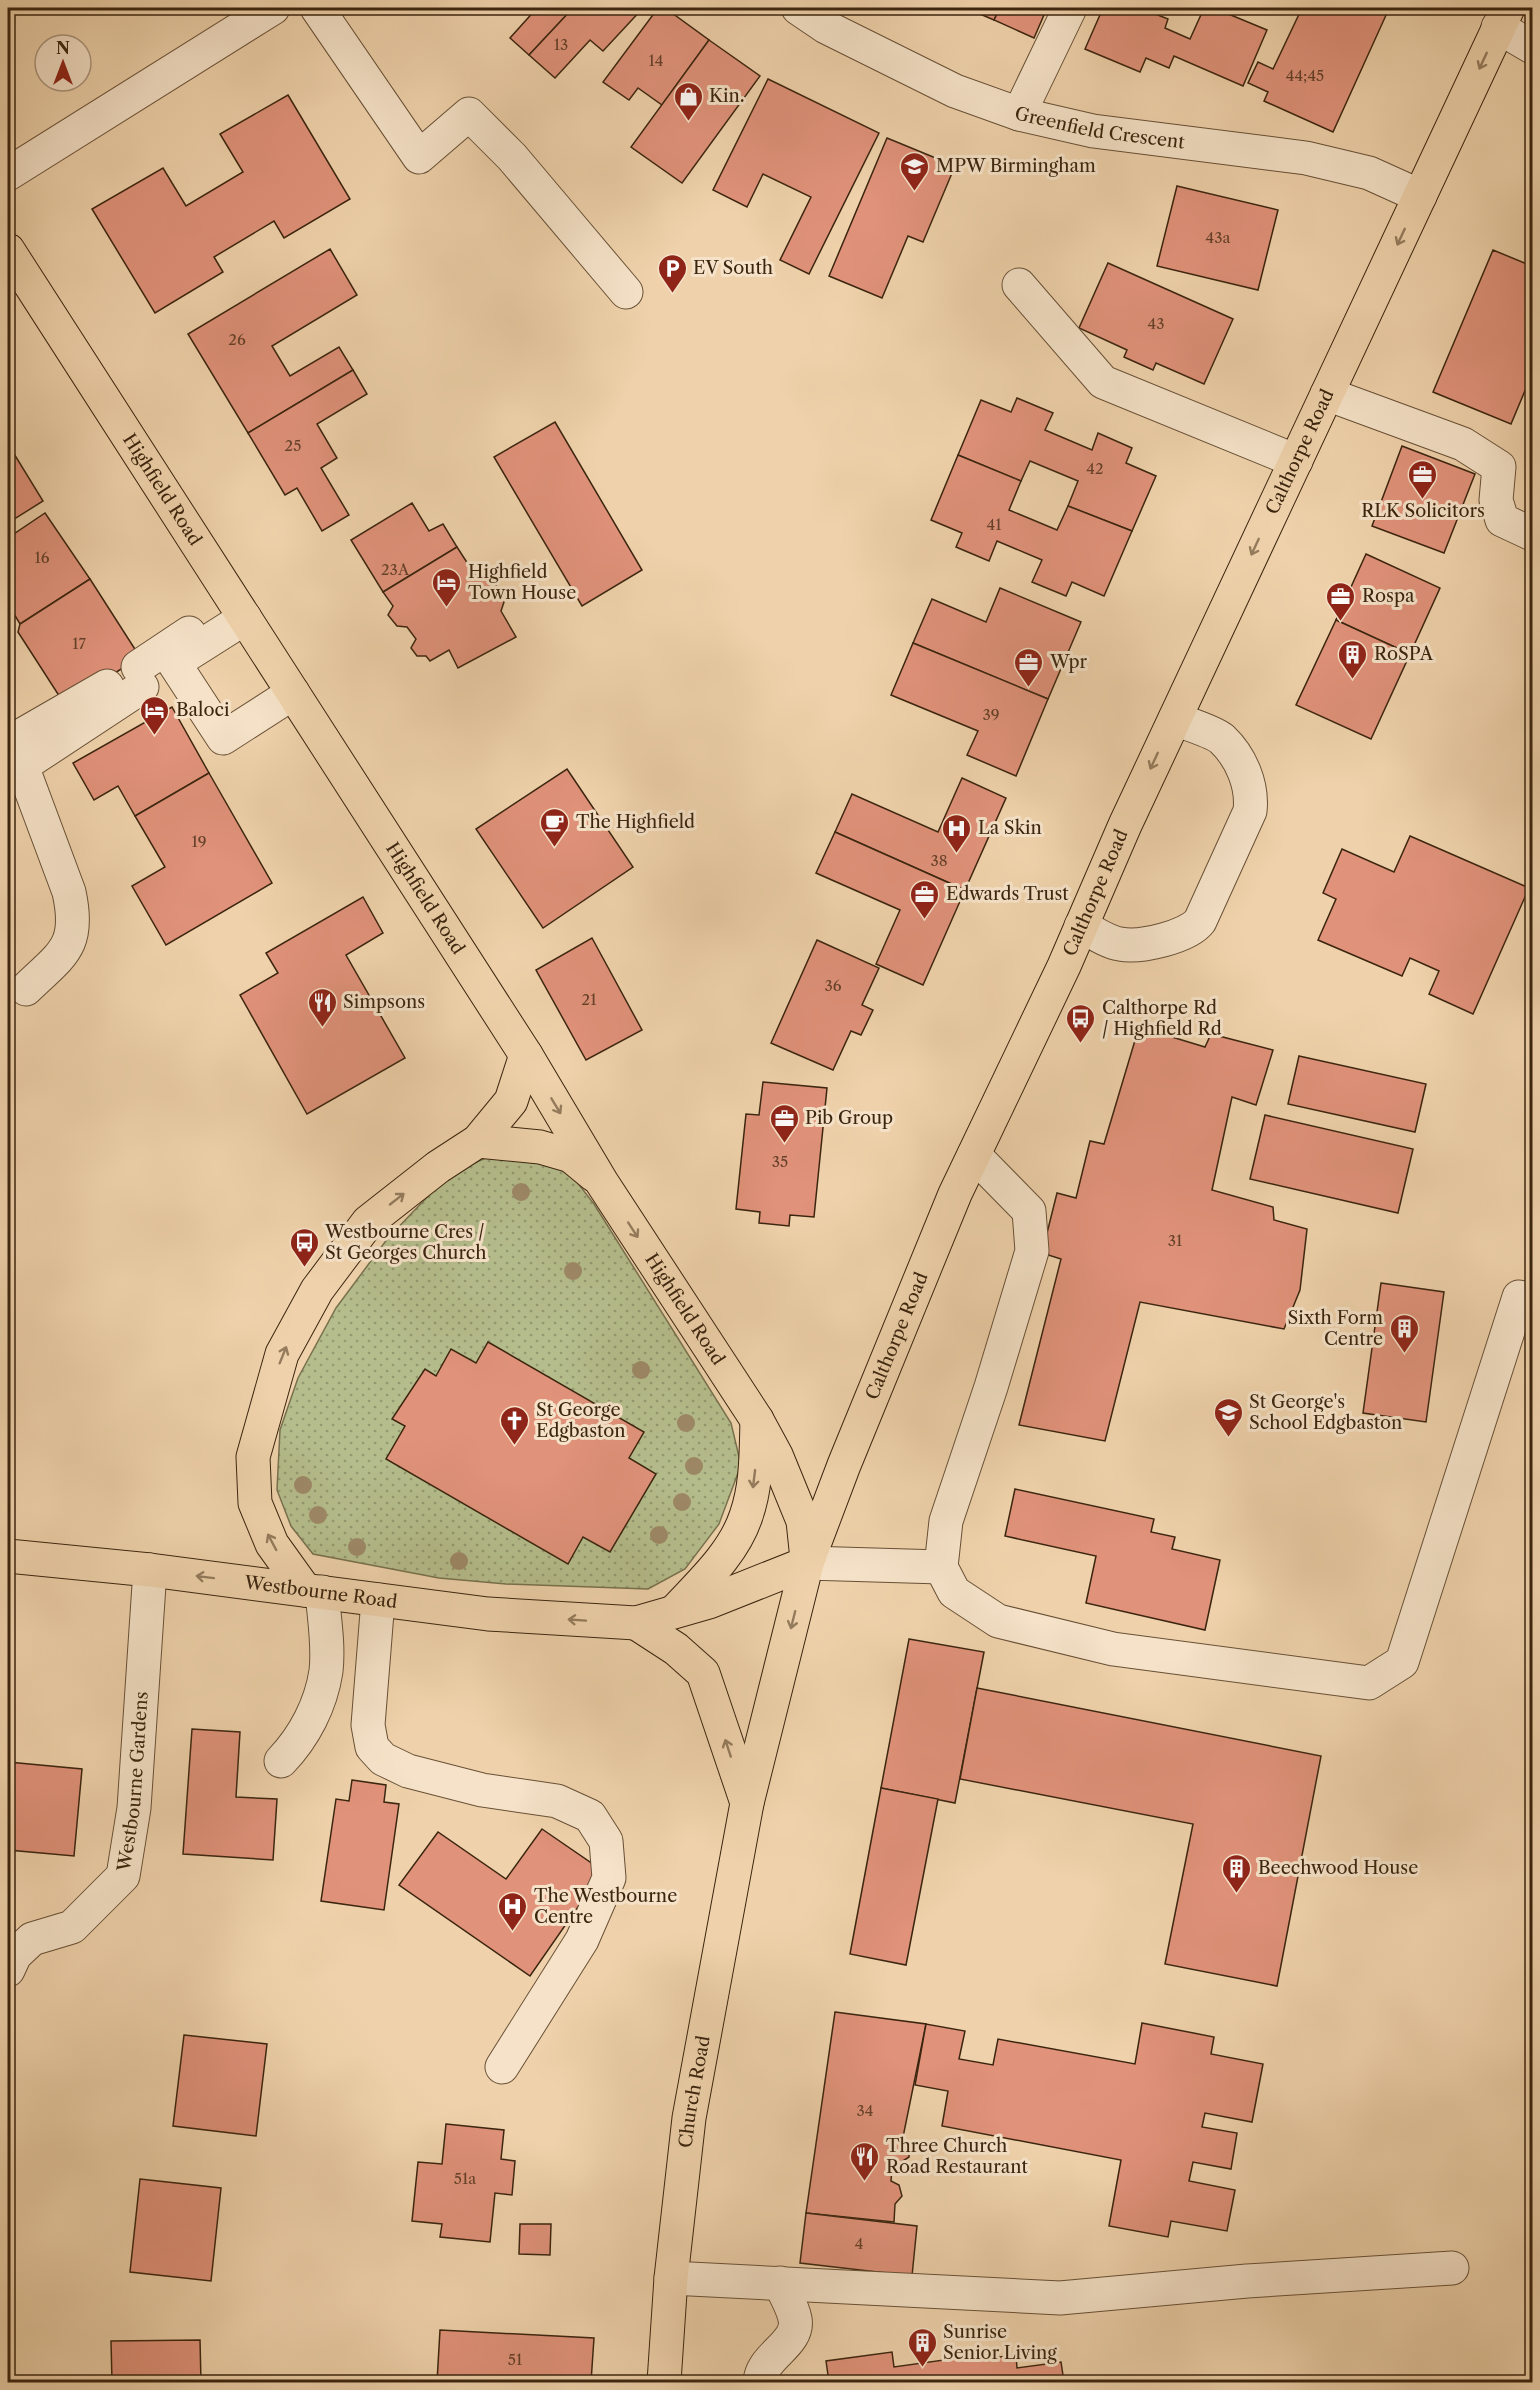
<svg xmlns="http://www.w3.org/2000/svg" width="1540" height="2390" viewBox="0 0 1540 2390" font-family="'Libre Caslon Text',serif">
<defs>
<pattern id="grass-dots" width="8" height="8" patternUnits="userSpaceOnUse" patternTransform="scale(1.5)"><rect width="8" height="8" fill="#b5bd8c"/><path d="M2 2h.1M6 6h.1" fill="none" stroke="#949971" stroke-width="1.8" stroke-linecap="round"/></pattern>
</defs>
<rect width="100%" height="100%" fill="#efd2ab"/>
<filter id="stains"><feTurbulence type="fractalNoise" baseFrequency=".00333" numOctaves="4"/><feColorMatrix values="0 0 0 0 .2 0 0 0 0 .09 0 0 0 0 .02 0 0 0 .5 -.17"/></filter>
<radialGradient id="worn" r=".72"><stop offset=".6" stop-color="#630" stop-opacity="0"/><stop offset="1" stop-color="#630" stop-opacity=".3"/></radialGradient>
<!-- grass -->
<polygon fill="url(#grass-dots)" stroke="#78714e" stroke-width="1.5" points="495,1154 566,1168 594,1204 731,1423 741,1465 719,1524 685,1569 648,1589 506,1584 439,1578 313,1554 291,1526 277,1490 280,1430 298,1378 336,1308 388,1238 434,1190 465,1167"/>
<!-- building -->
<g fill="#e0927a" stroke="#3b250f" stroke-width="1.5">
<polygon points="537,8 573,8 529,55 510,38"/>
<polygon points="573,8 643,8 603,51 590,40 555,78 529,55"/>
<polygon points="658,8 665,8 709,40 662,105 638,88 629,100 603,82"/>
<polygon points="966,8 1000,8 994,20"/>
<polygon points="1000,8 1047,8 1034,38 994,20"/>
<polygon points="1103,8 1140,8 1168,19 1165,28 1190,39 1204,8 1214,8 1267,30 1243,86 1174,56 1169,68 1146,58 1140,72 1085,49"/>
<polygon points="1302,8 1375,8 1387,13 1333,132 1264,101 1268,92 1248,83 1258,62 1273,69"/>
<polygon points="709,40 760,76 682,183 631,147"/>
<polygon points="768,79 879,133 809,274 780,260 811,197 763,174 747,207 713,190"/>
<polygon points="288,95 350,199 284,238 274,221 214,257 223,272 155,313 92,209 163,168 186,206 243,172 220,134"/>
<polygon points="887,138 955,166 923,242 908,236 882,298 829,276"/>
<polygon points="1177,186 1278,210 1258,290 1157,266"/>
<polygon points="330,249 357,295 272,346 290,376 339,347 353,370 248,433 188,334"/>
<polygon points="1493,250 1527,264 1532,252 1532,374 1511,424 1433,392"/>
<polygon points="1108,263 1233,319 1204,384 1156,363 1153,370 1124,357 1127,350 1079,328"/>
<polygon points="353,370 367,394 317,424 337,458 321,468 349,515 322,531 297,488 285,495 248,433"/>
<polygon points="1017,398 1053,413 1045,430 1092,450 1098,433 1132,448 1126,463 1156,476 1132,531 1068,506 1078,481 1030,461 1021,481 958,455 981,400 1011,412"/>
<polygon points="555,422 642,570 582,606 494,457"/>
<polygon points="8,444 43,501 8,523"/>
<polygon points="1402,446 1475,474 1444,553 1372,526"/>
<polygon points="958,455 1021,481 1009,510 1057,530 1068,506 1132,531 1104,596 1072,582 1066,596 1032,582 1042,560 997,541 989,561 956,547 962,533 931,520"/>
<polygon points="412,503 429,531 443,524 457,547 383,592 351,540"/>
<polygon points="45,513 90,579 20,624 8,604 8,538"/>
<polygon points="457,547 477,578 493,581 505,599 501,611 516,637 458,668 449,650 430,661 426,656 417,656 411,648 416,639 407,627 397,626 388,615 393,606 383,592"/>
<polygon points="1366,554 1440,588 1410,654 1336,620"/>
<polygon points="90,579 140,657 65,705 18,632 20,624"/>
<polygon points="1000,588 1081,622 1048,699 913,643 932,599 986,622"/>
<polygon points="1336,620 1410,654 1371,739 1296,705"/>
<polygon points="913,643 1048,699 1016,776 967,755 978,731 891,695"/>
<polygon points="172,707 209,773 135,816 118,786 94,800 73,763"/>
<polygon points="567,769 633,867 543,928 476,829"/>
<polygon points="209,773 272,883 166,945 132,886 165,867 135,816"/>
<polygon points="962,778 1006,798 965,890 835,832 852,794 938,832"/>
<polygon points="835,832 965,890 923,985 876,964 900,910 816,873"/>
<polygon points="1410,836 1529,888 1473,1014 1429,994 1439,971 1410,958 1402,976 1318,940 1336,899 1323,893 1342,849 1394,872"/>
<polygon points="363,897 383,933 346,955 405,1058 307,1114 240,995 278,973 266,953"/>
<polygon points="592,938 642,1030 586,1060 536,970"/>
<polygon points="817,940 879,968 862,1005 873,1010 861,1035 851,1031 833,1070 771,1043"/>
<polygon points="1139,1027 1205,1047 1211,1034 1273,1050 1256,1105 1232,1097 1212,1190 1273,1207 1274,1220 1307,1229 1300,1290 1284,1329 1140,1302 1105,1441 1019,1425 1061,1259 1042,1253 1057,1193 1076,1198 1090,1141 1104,1144"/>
<polygon points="1299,1056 1426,1084 1415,1132 1288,1104"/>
<polygon points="763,1082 827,1088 814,1217 790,1215 789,1226 759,1223 760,1212 736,1209 746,1114 759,1115"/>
<polygon points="1265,1115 1413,1149 1398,1213 1250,1179"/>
<polygon points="1381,1283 1444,1292 1426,1422 1363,1413"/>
<polygon points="488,1342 644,1432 629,1458 656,1474 610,1552 583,1537 568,1564 386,1459 405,1426 392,1419 425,1369 436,1376 451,1349 476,1363"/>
<polygon points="1015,1489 1154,1519 1151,1532 1175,1537 1172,1549 1220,1560 1205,1630 1086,1603 1096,1556 1005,1536"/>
<polygon points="909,1639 984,1652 955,1803 881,1788"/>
<polygon points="977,1688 1321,1756 1277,1986 1165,1964 1193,1824 960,1779"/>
<polygon points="192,1729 240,1732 236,1797 277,1799 273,1860 183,1854"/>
<polygon points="8,1762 82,1769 74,1856 8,1850"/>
<polygon points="352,1780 386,1785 384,1802 399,1804 384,1910 321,1901 336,1799 349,1801"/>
<polygon points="881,1788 938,1799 906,1965 850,1954"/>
<polygon points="542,1829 603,1871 530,1976 399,1885 438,1832 506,1879"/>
<polygon points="835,2012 926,2024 903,2137 909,2144 909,2157 892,2168 891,2181 899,2185 902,2196 895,2204 894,2222 806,2213"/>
<polygon points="1142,2023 1214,2037 1211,2054 1263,2064 1252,2122 1205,2113 1202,2127 1237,2133 1231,2169 1193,2162 1189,2181 1235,2190 1227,2231 1171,2221 1168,2237 1109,2226 1121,2160 942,2126 948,2091 915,2085 926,2024 965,2031 959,2059 993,2065 998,2039 1135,2064"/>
<polygon points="184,2035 267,2044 256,2136 173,2126"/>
<polygon points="446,2124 504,2130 501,2159 515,2161 512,2195 495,2193 490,2242 440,2237 442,2224 412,2221 418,2162 442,2164"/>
<polygon points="140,2179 221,2188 211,2281 130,2272"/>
<polygon points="806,2213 917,2226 912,2276 800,2263"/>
<polygon points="520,2224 551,2224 550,2255 519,2254"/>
<polygon points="440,2330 594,2338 591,2382 437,2382"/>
<polygon points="200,2340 201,2382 112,2382 111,2341"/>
<polygon points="892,2352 894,2367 965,2357 965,2361 1016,2355 1017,2368 1061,2362 1064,2382 829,2382 826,2361"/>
</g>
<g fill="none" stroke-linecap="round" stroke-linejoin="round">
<defs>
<g id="minor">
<polyline points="317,8 419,157 469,114 512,157 626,292"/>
<path id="s1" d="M798,8L826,27L955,91L1019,114L1093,131L1306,158L1369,173L1420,196"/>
<polyline points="1498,27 1532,47"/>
<polyline points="1019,114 1070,8"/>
<polyline points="8,174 273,8"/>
<polyline points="1019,285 1103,382 1296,461"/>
<polyline points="1327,394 1463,444 1499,467 1496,500 1502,520 1532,534"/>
<polyline points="245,618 174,663 223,738 293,693"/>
<polyline points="138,667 189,633"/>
<polyline points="15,739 107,686"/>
<path d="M8,742L15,739L22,766L69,892C81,947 62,954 26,989"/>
<polyline points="22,766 142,687"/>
<path d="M1081,926C1093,932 1107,942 1120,944C1140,948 1188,937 1200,921L1250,811C1253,785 1241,757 1222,739C1212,731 1187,724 1175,719"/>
<polyline points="974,1155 1029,1211 1032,1251 991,1387 946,1521 941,1567 954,1592 998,1621 1113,1649 1369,1683 1402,1662 1519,1297"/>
<polyline points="807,1563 941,1567"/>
<polyline points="378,1600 368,1725 372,1747 383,1759 408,1771 482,1790 557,1801 590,1816 606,1841 609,1878 582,1940 502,2067"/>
<path d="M281,1761C304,1737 321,1705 326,1671C329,1645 324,1617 322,1592"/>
<path id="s2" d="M8,1970L15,1955L32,1939L72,1927L123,1876L134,1808L150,1570"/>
<polyline points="671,2278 1060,2298 1247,2281 1452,2268"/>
<path d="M760,2382C761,2356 800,2344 795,2319C793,2307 785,2295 780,2283"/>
</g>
<g id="major">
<path id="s3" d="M8,250L526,1055L601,1181L757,1420L776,1455L803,1521L807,1559"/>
<polyline points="478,1141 540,1147 571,1156 594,1175"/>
<path id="s4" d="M8,1556L150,1570L488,1614L636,1623L709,1602L807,1563"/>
<polyline points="305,1590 272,1544 255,1503 253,1457 282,1354 317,1290 368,1222 438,1167 478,1141 511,1101 526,1055"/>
<path d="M675,1611C701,1583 734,1553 746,1516C757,1485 756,1452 757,1420"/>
<polyline points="636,1623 676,1649 703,1673 747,1803"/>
<path id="s5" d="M664,2382L671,2278L689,2118L747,1803L807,1563L844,1465L955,1194L1064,966L1125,825L1508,8"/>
</g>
</defs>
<!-- minor casing -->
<use href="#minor" stroke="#685036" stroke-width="35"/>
<!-- major casing -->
<use href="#major" stroke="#3b250f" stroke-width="35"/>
<!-- minor -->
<use href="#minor" stroke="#f5e2c8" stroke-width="33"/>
<!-- major -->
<use href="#major" stroke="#efd2ab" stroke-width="33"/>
</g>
<!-- trees -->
<g fill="#9d8866">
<circle cx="521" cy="1192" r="9"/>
<circle cx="573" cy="1271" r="9"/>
<circle cx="641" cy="1370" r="9"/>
<circle cx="686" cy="1423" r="9"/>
<circle cx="694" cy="1466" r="9"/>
<circle cx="303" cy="1485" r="9"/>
<circle cx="682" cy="1502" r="9"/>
<circle cx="318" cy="1515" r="9"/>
<circle cx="659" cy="1535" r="9"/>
<circle cx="357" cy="1547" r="9"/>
<circle cx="459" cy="1561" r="9"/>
</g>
<!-- one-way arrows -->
<defs><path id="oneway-shaft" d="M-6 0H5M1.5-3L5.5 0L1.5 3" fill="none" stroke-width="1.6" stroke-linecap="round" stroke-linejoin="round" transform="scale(1.5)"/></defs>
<g stroke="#957c5d">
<use href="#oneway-shaft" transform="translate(1483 61) rotate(115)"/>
<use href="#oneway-shaft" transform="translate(1401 237) rotate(115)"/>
<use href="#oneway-shaft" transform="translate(1255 547) rotate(115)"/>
<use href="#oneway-shaft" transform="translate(1154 761) rotate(115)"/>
<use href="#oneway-shaft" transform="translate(556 1106) rotate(59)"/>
<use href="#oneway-shaft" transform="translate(397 1199) rotate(-38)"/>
<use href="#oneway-shaft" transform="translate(633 1230) rotate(57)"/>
<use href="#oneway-shaft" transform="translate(283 1355) rotate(-68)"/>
<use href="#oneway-shaft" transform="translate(754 1479) rotate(97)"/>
<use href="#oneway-shaft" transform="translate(272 1542) rotate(-118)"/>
<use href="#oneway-shaft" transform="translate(205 1577) rotate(-173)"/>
<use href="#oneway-shaft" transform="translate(577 1620) rotate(-176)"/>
<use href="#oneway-shaft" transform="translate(793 1620) rotate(104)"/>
<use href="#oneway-shaft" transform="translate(728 1748) rotate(-108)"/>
</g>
<!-- icons -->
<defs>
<symbol id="shop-pin" viewBox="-11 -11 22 30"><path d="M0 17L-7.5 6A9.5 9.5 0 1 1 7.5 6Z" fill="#8f2418" stroke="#f5e2c8"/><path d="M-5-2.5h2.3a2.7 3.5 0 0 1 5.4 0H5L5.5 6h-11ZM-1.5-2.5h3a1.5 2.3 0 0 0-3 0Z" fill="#fff"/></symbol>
<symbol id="school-pin" viewBox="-11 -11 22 30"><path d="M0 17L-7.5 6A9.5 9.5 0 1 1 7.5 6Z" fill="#8f2418" stroke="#f5e2c8"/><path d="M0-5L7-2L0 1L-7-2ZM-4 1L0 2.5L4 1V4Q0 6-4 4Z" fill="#fff"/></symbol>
<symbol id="parking-pin" viewBox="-11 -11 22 30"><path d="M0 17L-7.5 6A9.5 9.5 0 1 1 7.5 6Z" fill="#8f2418" stroke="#f5e2c8"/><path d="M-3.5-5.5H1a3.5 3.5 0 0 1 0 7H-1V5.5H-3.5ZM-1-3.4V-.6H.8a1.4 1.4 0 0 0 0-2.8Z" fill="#fff"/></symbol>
<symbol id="office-pin" viewBox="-11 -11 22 30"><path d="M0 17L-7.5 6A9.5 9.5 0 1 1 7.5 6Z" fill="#8f2418" stroke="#f5e2c8"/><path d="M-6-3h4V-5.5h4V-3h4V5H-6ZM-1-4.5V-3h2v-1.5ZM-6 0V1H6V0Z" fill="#fff"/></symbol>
<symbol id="hotel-pin" viewBox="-11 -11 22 30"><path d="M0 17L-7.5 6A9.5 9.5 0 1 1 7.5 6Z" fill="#8f2418" stroke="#f5e2c8"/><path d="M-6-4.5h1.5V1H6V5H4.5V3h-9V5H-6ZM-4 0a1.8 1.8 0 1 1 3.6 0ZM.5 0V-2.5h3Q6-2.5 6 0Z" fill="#fff"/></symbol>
<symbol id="building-pin" viewBox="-11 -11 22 30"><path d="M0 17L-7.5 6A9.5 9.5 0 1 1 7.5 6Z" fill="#8f2418" stroke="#f5e2c8"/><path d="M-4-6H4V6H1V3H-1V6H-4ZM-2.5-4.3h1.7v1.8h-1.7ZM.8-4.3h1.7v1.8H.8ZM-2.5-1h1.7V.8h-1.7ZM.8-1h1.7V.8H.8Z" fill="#fff"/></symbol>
<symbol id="cafe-pin" viewBox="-11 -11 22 30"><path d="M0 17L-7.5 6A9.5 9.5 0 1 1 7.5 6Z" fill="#8f2418" stroke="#f5e2c8"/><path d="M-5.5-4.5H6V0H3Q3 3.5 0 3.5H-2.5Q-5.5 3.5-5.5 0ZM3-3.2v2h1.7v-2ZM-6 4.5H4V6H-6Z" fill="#fff"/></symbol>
<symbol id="hospital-pin" viewBox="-11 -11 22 30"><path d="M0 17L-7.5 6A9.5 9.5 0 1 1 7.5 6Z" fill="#8f2418" stroke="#f5e2c8"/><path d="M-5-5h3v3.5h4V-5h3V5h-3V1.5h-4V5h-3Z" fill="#fff"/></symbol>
<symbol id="restaurant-pin" viewBox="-11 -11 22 30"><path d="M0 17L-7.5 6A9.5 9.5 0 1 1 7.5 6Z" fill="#8f2418" stroke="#f5e2c8"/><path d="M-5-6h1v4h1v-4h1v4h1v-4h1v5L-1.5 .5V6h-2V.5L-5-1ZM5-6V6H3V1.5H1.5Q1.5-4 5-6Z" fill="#fff"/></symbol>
<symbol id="bus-pin" viewBox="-11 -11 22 30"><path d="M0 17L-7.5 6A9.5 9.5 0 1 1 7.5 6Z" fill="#8f2418" stroke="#f5e2c8"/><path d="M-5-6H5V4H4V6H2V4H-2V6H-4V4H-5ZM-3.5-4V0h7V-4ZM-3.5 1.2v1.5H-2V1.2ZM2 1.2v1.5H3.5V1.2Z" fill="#fff"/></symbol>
<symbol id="church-pin" viewBox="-11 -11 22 30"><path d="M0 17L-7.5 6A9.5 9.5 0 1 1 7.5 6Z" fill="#8f2418" stroke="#f5e2c8"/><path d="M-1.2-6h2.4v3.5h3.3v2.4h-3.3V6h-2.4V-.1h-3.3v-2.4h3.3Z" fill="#fff"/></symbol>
</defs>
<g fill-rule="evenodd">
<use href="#shop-pin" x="672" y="80" width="33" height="45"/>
<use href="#school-pin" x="898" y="150" width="33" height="45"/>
<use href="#parking-pin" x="656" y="252" width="33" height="45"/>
<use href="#office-pin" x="1406" y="458" width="33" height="45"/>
<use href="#hotel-pin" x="430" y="566" width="33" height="45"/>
<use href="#office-pin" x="1324" y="580" width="33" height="45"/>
<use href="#building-pin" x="1336" y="638" width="33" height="45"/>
<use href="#office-pin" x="1012" y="646" width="33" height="45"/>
<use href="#hotel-pin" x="138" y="694" width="33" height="45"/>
<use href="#cafe-pin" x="538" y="806" width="33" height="45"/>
<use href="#hospital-pin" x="940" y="812" width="33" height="45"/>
<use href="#office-pin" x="908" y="878" width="33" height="45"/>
<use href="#restaurant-pin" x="306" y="986" width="33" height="45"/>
<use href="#bus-pin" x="1064" y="1002" width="33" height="45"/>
<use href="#office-pin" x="768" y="1102" width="33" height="45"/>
<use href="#bus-pin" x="288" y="1226" width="33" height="45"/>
<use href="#building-pin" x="1388" y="1312" width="33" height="45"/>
<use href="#school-pin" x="1212" y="1396" width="33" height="45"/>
<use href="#church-pin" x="498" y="1404" width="33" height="45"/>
<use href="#building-pin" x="1220" y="1852" width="33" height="45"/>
<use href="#hospital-pin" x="496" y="1890" width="33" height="45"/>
<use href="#restaurant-pin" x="848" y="2140" width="33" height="45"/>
<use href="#building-pin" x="906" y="2326" width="33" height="45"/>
</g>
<g text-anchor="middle" stroke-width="6" stroke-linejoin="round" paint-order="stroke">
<!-- number labels -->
<g font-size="15" fill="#64402a">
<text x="561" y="50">13</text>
<text x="656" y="66">14</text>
<text x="1305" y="81">44;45</text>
<text x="1218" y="243">43a</text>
<text x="1156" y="329">43</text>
<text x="237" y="345">26</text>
<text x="293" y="451">25</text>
<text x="1095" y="474">42</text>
<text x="994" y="530">41</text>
<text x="42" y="563">16</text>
<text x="395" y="575">23A</text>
<text x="79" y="649">17</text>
<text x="991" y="720">39</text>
<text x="199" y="847">19</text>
<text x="939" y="866">38</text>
<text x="833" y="991">36</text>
<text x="589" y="1005">21</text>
<text x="780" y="1167">35</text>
<text x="1175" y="1246">31</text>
<text x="865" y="2116">34</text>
<text x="465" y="2184">51a</text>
<text x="859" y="2249">4</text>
<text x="515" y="2365">51</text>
</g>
<!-- poi labels -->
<g font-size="18" fill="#3b250f" stroke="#f5e2c8" text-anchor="start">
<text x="709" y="102">Kin.</text>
<text x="936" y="172">MPW Birmingham</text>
<text x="693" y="274">EV South</text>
<text x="1423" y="517" text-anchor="middle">RLK Solicitors</text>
<text x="468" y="578">Highfield<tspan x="468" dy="21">Town House</tspan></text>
<text x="1362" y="602">Rospa</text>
<text x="1374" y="660">RoSPA</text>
<text x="1050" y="668">Wpr</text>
<text x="176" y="716">Baloci</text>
<text x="576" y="828">The Highfield</text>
<text x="978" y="834">La Skin</text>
<text x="946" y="900">Edwards Trust</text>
<text x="343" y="1008">Simpsons</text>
<text x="1102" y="1014">Calthorpe Rd<tspan x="1102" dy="21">/ Highfield Rd</tspan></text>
<text x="805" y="1124">Pib Group</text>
<text x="325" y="1238">Westbourne Cres /<tspan x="325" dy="21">St Georges Church</tspan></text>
<text x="1383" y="1324" text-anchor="end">Sixth Form<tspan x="1383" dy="21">Centre</tspan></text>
<text x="1249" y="1408">St George's<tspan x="1249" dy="21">School Edgbaston</tspan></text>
<text x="536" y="1416">St George<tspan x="536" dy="21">Edgbaston</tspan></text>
<text x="1258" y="1874">Beechwood House</text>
<text x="534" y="1902">The Westbourne<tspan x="534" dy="21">Centre</tspan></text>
<text x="886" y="2152">Three Church<tspan x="886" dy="21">Road Restaurant</tspan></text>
<text x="943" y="2338">Sunrise<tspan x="943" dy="21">Senior Living</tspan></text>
</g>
<!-- street labels -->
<g font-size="18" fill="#3b250f" stroke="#f5e2c8">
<text dy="6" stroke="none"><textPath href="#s1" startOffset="328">Greenfield Crescent</textPath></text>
<text dy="6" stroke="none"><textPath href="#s5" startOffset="2049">Calthorpe Road</textPath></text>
<text dy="6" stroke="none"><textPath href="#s3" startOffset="285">Highfield Road</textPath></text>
<text dy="6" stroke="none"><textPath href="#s5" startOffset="1563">Calthorpe Road</textPath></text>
<text dy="6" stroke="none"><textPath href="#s3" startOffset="771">Highfield Road</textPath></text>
<text dy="6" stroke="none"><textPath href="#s3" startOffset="1257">Highfield Road</textPath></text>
<text dy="6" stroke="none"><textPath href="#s5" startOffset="1077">Calthorpe Road</textPath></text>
<text dy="6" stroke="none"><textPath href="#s4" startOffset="315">Westbourne Road</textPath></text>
<text dy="6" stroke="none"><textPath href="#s2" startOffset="249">Westbourne Gardens</textPath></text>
<text dy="6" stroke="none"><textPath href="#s5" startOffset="292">Church Road</textPath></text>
</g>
</g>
<!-- margin -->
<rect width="1540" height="2390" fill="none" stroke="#efd2ab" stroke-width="30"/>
<rect x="9" y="9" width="1522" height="2372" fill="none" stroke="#3b250f" stroke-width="3"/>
<rect x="15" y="15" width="1510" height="2360" fill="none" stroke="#3b250f" stroke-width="1.5"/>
<!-- north arrow -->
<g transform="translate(63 63)"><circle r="28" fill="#f5e2c8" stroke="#ab967e" stroke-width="1.5"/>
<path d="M0-4.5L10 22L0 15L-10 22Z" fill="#8f2418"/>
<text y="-9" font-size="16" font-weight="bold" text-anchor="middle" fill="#3b250f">N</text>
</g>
<rect width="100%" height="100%" filter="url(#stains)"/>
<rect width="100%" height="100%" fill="url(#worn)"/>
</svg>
